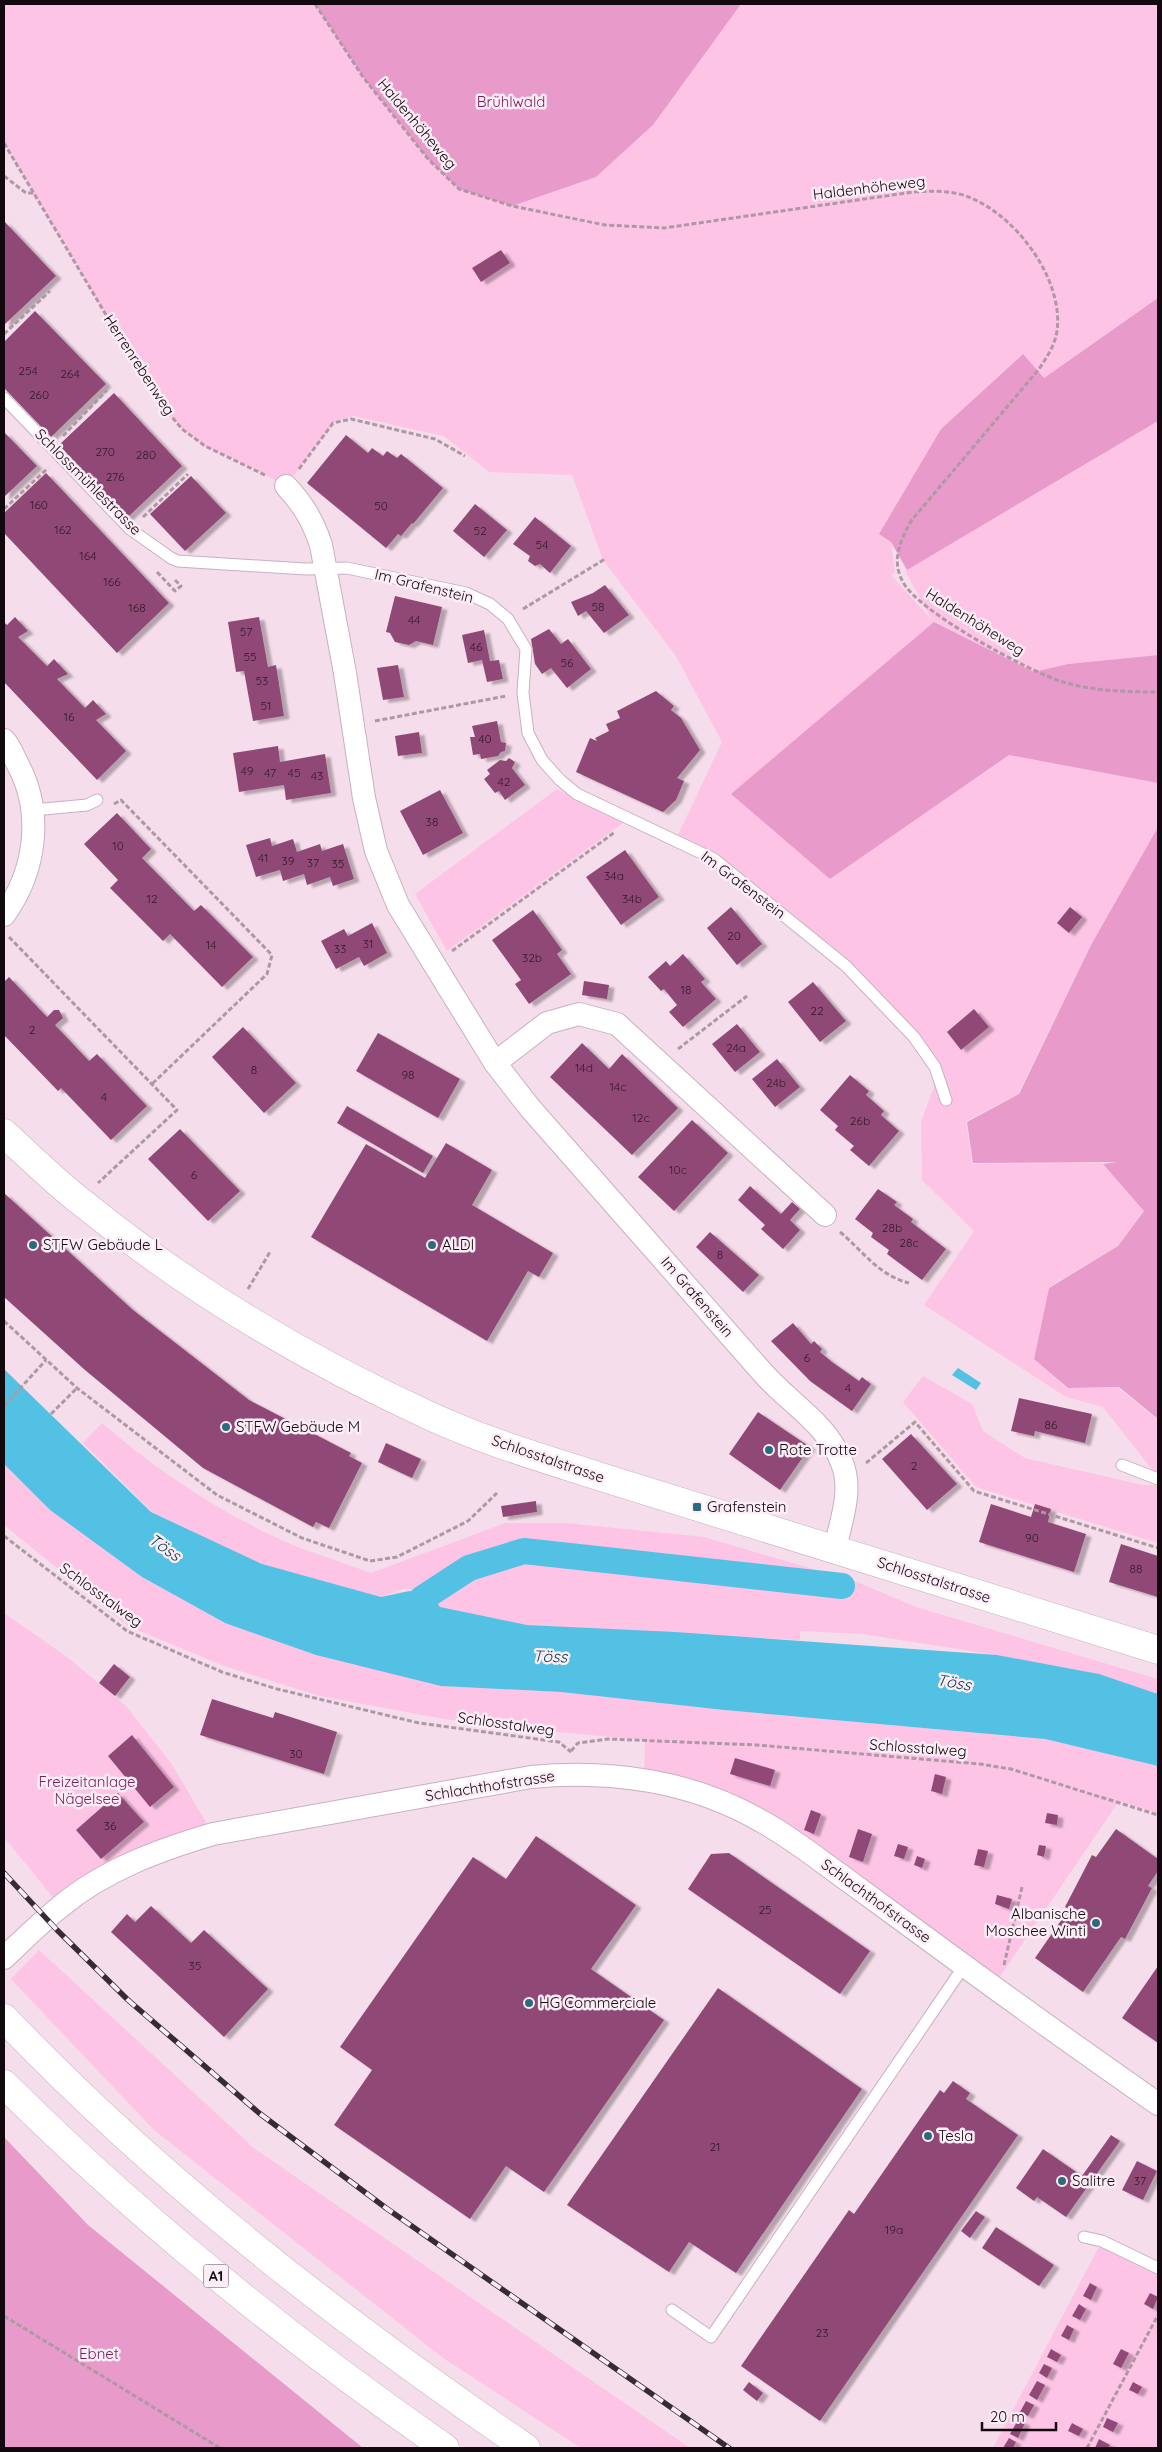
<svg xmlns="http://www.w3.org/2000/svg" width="1162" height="2452" viewBox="0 0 1162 2452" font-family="Quicksand,sans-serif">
<defs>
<filter id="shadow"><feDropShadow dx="5.5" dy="3" stdDeviation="1" flood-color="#0004"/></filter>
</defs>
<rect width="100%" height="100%" fill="#f6ddeb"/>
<!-- green -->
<g fill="#fec4e6">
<polygon points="4,4 315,4 363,77 428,159 459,189 512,206 596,177 653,125 741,4 1158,4 1158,298 1044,378 1022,354 941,429 879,534 891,541 895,573 891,575 932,620 905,571 1158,421 1158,655 1068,664 1034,672 934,622 830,879 1009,755 1158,783 1158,827 1091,945 1018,1094 966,1121 972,1164 1102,1163 1144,1210 1118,1246 1049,1287 1034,1359 1067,1388 1118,1388 1158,1420 1158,1473 1153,1471 1103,1407 1066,1397 924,1305 974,1231 922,1180 921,1122 940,1070 846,966 740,879 676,839 722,742 676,656 603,560 572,475 489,472 444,436 353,416 335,421 286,486 255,469 205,446 182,429 162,405 134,362 4,143"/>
<polygon points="557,789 623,823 447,951 415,894"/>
<polygon points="923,1376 972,1404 983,1431 1025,1458 1143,1485 1158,1485 1158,1543 976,1487 903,1402"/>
<path d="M102,1423C155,1469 213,1508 277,1538C307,1552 340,1561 371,1573L505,1523H566L704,1537L857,1582L916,1607L1158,1679V1694L1098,1674L996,1655L862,1634L800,1631V1640L527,1625L438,1607V1601L406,1588L381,1597L291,1575L263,1565L152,1512L83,1443Z"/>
<polygon points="4,1464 50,1510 142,1577 225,1623 441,1686 561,1692 724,1710 1045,1739 1158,1766 1158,1813 1119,1801 993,1987 808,1851 644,1780 645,1740 492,1726 444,1719 320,1696 224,1666 128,1626 4,1525"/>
<polygon points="4,1613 67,1657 126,1706 171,1763 213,1834 60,1906 4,1837"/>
<polygon points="39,1950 255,2149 690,2448 581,2448 443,2358 154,2130 11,1979"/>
<polygon points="1102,2241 1158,2268 1158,2448 993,2448"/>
</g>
<!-- forest -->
<g fill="#e89aca">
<polygon points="315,4 741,4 653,125 596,177 512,206 459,189 428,159 363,77"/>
<polygon points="1158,298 1158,421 907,570 891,542 879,534 941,429 1023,354 1044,378"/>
<polygon points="934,622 1034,672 1068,664 1158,655 1158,783 1009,755 830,879 731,794"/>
<polygon points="1158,827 1158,1419 1119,1387 1068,1388 1034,1359 1049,1288 1118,1246 1144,1211 1103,1164 1117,1162 973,1163 967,1122 1019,1094 1091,945"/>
<polygon points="4,2137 88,2225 363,2448 4,2448"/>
</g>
<!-- water -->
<g fill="#53c1e3">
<polygon points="958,1368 981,1383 976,1390 952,1375"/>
<polygon points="4,1369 151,1512 262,1564 381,1597 409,1591 435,1600 440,1607 527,1625 675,1632 997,1655 1099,1674 1158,1694 1158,1766 1045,1739 724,1710 561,1692 441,1686 316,1655 225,1623 142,1577 50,1510 4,1464"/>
</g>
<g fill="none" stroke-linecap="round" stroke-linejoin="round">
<!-- canal -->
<polyline stroke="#53c1e3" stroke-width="26" points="397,1620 423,1598 469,1568 524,1551 842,1586"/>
</g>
<!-- building -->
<g fill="#904a76" filter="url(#shadow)">
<polygon points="4,221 56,276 4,325"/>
<polygon points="501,250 510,263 481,282 472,268"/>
<polygon points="35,311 106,384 51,437 4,388 4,342"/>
<polygon points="114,393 182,466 127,518 59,445"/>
<polygon points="4,432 37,466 4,497"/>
<polygon points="346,435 368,453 372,448 383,456 387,451 397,458 401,454 443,488 413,524 412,523 401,536 398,534 386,548 307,483"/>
<polygon points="46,473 169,603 117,653 4,533 4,513"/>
<polygon points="191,476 226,513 185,551 150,514"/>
<polygon points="475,504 507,530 484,557 453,531"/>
<polygon points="535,517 571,546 550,573 540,564 535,566 528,561 530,556 513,544"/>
<polygon points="605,585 629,615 604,633 586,611 578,616 571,602 593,593"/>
<polygon points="395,596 442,607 433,645 416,641 409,645 395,642 390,633 386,632"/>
<polygon points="15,617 28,631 18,637 47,666 54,659 68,674 57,679 85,708 93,700 106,714 96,720 126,751 97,780 4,682 4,622 7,625"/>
<polygon points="259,617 268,667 276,665 284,716 253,721 244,671 236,672 228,622"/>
<polygon points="549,629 561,644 568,639 591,669 567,688 551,668 542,674 535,664 531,639"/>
<polygon points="484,630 490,661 499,660 503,679 487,682 482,660 468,663 462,635"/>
<polygon points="398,665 404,697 383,700 377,668"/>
<polygon points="656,691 674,706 671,710 681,718 700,750 677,778 684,781 676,800 663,812 576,772 590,738 597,741 595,738 609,731 606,724 620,718 617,711"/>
<polygon points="497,721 501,742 506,743 505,751 501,752 498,756 481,759 480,754 473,755 470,737 475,737 472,726"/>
<polygon points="419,732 422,753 398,756 395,736"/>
<polygon points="278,746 280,762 325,754 331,793 286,800 284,785 239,792 233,753"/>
<polygon points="509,758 515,762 512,768 525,785 505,800 499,791 495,793 484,779 490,774 487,770 500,760 506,761"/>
<polygon points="440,790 463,833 423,855 400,811"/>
<polygon points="117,813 151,849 142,858 194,911 201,905 253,957 222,987 170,934 163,941 110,888 118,880 84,844"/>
<polygon points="270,838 272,846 293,839 297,852 320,844 322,851 343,844 354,879 333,886 330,877 307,885 304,874 283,881 280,870 256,877 246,845"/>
<polygon points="625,850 659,897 621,925 586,877"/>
<polygon points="731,907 762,944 737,965 707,928"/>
<polygon points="1070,907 1082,917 1069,933 1057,923"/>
<polygon points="533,910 562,950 557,954 571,974 529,1004 515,984 521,980 492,940"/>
<polygon points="372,923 387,953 364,966 359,957 336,969 321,941 344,929 348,936"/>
<polygon points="683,954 705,979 701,982 716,999 683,1027 669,1012 677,1005 664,989 661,991 648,977 666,961 670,966"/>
<polygon points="9,977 47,1017 54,1010 59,1010 63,1018 55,1025 89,1061 97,1054 147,1106 111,1140 61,1088 58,1091 4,1035 4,982"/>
<polygon points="584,981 609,985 607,999 582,995"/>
<polygon points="813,982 846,1021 820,1042 788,1002"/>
<polygon points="974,1009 989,1027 961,1050 947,1032"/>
<polygon points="737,1024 760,1052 735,1072 712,1044"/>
<polygon points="243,1027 296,1083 264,1113 212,1057"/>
<polygon points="378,1033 460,1079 438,1118 356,1071"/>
<polygon points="582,1043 609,1069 622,1054 678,1108 632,1155 550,1077"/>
<polygon points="777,1059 800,1087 775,1107 752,1079"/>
<polygon points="850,1075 869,1091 866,1095 884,1111 881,1115 899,1131 869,1166 850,1150 854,1146 835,1130 838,1126 820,1110"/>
<polygon points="347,1106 433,1156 423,1173 337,1123"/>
<polygon points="692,1120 728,1153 674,1211 638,1177"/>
<polygon points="180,1129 240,1191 208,1221 148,1159"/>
<polygon points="446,1143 492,1170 472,1205 553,1253 539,1277 528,1271 487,1341 311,1237 366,1144 425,1178"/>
<polygon points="750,1186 781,1214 792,1202 800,1209 790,1220 800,1230 783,1249 761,1229 765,1225 738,1200"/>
<polygon points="878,1189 897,1202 894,1205 913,1219 911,1222 946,1249 922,1280 887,1254 889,1250 871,1237 873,1233 855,1219"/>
<polygon points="4,1193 133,1310 249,1400 351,1453 349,1456 362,1463 329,1528 316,1522 313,1527 203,1468 85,1370 4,1297"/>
<polygon points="710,1232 759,1275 743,1292 696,1247"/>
<polygon points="793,1323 811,1344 814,1341 822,1349 820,1352 832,1362 859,1381 862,1377 871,1384 852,1411 810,1381 771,1341"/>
<polygon points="1019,1398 1092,1414 1085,1443 1035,1431 1034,1436 1011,1431"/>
<polygon points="758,1412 810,1447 780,1490 729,1454"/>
<polygon points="911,1434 957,1484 927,1510 882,1459"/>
<polygon points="386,1443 421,1459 412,1478 378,1462"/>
<polygon points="536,1501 537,1512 503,1517 501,1506"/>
<polygon points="991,1504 1031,1517 1035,1504 1051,1509 1048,1522 1086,1534 1074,1572 979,1542"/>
<polygon points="1121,1544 1158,1556 1158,1597 1109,1582"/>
<polygon points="114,1664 130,1677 115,1696 99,1683"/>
<polygon points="212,1699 273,1718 275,1712 337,1732 324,1774 200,1735"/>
<polygon points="132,1735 174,1787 150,1807 108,1756"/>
<polygon points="735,1758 775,1770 770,1786 730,1774"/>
<polygon points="935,1774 946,1777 942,1794 931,1791"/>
<polygon points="118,1793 144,1822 101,1859 76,1830"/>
<polygon points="811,1810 821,1814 814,1834 804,1830"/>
<polygon points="1047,1813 1058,1815 1057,1825 1045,1823"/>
<polygon points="858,1829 872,1834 863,1862 849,1857"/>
<polygon points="1116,1829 1158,1859 1158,1871 1148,1886 1152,1888 1125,1939 1121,1937 1083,1992 1035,1958 1069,1909 1065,1907 1092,1855 1096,1857"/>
<polygon points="536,1836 636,1905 591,1969 664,2020 544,2192 506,2166 470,2219 334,2125 372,2070 340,2047 473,1857 506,1879"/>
<polygon points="898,1844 908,1847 904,1859 894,1856"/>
<polygon points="1039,1845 1046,1846 1044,1857 1037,1855"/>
<polygon points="978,1849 988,1851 984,1867 974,1865"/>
<polygon points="729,1853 870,1951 840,1994 688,1889 711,1854"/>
<polygon points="917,1856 925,1859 922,1868 914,1865"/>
<polygon points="997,1895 1012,1899 1009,1909 995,1904"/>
<polygon points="151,1906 191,1943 204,1930 268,1989 224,2037 111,1932 127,1914 135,1922"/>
<polygon points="1158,1966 1158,2043 1122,2018"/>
<polygon points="718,1988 862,2089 736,2273 689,2242 669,2272 567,2205"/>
<polygon points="953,2081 970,2093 966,2099 1018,2135 820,2421 741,2366 849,2210 854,2214 940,2090 944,2093"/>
<polygon points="1111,2135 1120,2141 1066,2217 1037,2197 1034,2201 1016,2188 1043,2149 1082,2176"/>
<polygon points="1137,2161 1157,2171 1143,2200 1122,2190"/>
<polygon points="976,2211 985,2217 970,2238 961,2231"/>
<polygon points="996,2227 1054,2265 1039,2286 982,2248"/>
<polygon points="1090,2283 1097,2287 1091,2300 1083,2296"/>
<polygon points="1150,2293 1158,2297 1153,2309 1144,2304"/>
<polygon points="1079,2304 1086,2309 1080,2320 1072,2316"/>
<polygon points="1067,2325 1074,2329 1069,2340 1061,2336"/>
<polygon points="1051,2349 1061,2355 1057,2362 1047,2357"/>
<polygon points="1121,2349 1129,2353 1121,2368 1113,2364"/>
<polygon points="1044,2364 1052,2368 1047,2378 1039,2373"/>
<polygon points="1037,2381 1045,2385 1037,2400 1029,2395"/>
<polygon points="749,2382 763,2393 757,2401 743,2390"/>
<polygon points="1133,2382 1142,2387 1138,2394 1129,2390"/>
<polygon points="1026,2401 1034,2405 1028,2416 1020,2412"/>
<polygon points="1107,2418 1118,2423 1113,2432 1103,2427"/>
<polygon points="1018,2420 1025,2423 1018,2438 1010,2434"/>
<polygon points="1072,2423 1083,2429 1079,2436 1068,2431"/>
<polygon points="1009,2438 1016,2442 1013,2448 1003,2448"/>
<polygon points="1099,2439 1110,2445 1108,2448 1095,2448"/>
</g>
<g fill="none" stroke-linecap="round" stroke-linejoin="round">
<defs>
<g id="lane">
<polyline points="4,398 130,529 171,558 178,561 305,569 347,568 466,593 490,604 508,619 526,649 523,693 528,733 542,760 560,780 577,794 714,859 846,966 914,1037 935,1067 946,1100"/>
<polyline points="33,810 87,805 97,800"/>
<polyline points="1122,1465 1158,1479"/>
<polyline points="1084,2237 1102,2241 1158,2268"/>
<polyline points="672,2310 711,2337 964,1966"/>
</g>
<g id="street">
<path d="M286,486C303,504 313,521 321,545L345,673L364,798L376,851L398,905L434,964L495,1063L530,1108C608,1196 685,1285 763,1373C789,1403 828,1424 842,1463C853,1490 841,1521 835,1548"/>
<path d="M4,740C10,746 13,755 17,763C44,812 36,871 4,915"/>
<polyline points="495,1063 547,1023 579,1014 617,1024 825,1215"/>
<path d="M4,1958C22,1941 40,1923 60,1907C104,1870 159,1850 213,1834L531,1777C610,1769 692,1781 761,1821C789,1836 814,1856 839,1874C873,1899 906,1923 940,1948C1012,2001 1085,2053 1158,2104"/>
</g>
<path id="secondary" d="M4,1133C29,1156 53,1180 80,1201C187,1288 305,1359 430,1416C484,1441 542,1458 598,1476L1158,1650"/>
<g id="highway">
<path d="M4,2018C161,2182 339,2320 526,2448"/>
<path d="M4,2084C140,2219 288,2339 445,2448"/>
</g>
</defs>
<!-- lane casing -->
<use href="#lane" stroke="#c8b0be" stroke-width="13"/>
<!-- street casing -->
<use href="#street" stroke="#c8b0be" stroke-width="24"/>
<!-- secondary casing -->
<use href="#secondary" stroke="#c8b0be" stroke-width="29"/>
<!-- highway casing -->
<use href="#highway" stroke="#c8b0be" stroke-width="29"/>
<!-- path -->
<g stroke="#ad99a4" stroke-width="3" stroke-dasharray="5 2.5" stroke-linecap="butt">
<path d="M315,4L363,77L428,159L459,189L512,206L605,225L664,228L913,192C930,191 949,190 966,196C1014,213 1064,278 1057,331C1055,345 1047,357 1039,369L911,521C900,541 891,561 903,582C918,612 1030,672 1063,682C1093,691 1127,692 1158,692"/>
<polyline points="4,143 134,362 162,405 182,429 205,446 267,476"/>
<polyline points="4,176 26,193 34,193"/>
<polyline points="4,334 50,291"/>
<polyline points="63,436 107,390"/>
<polyline points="299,469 333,423 351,419 435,439 465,456"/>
<polyline points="4,509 48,468"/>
<polyline points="143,517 188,474"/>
<polyline points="157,572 175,591 181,586 174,579"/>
<polyline points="523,609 605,559"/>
<polyline points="375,721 506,696"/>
<polyline points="114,804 121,800 272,955 267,974 152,1084"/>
<polyline points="9,937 177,1110 98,1183"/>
<polyline points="452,951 615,832"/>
<polyline points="678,1049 747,996"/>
<path d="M840,1232C863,1251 878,1275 909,1283"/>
<polyline points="248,1289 270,1252"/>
<polyline points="4,1321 77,1388 217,1495 302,1538 370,1561 397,1557 468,1521 497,1493"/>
<polyline points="4,1406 46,1360"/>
<polyline points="51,1414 77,1388"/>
<polyline points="866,1463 915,1422 974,1491 1158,1548"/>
<polyline points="4,1536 127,1631 222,1672 277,1689 419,1723 559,1742 571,1752"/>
<polyline points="571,1751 578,1743 608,1739 757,1745 980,1764 1011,1769 1158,1815"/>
<polyline points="1004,1965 1022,1887"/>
<polyline points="4,2316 220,2448"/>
<polyline points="1087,2448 1158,2315"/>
</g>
<!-- lane -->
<use href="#lane" stroke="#fff" stroke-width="11"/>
<!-- street -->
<use href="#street" stroke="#fff" stroke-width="22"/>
<!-- secondary -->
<use href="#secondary" stroke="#fff" stroke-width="28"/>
<!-- highway -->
<use href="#highway" stroke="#fff" stroke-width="28"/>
<defs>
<polyline id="rail" points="4,1873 57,1930 128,2000 259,2113 386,2208 729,2448"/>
</defs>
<!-- rail casing -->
<use href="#rail" stroke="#372c33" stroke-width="5.5"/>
<!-- rail -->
<use href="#rail" stroke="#fdedf6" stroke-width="4" stroke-dasharray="11" stroke-linecap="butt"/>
</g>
<!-- markers -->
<g fill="#2a6b7e" stroke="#fdedf6" stroke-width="2">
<circle cx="33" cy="1245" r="5"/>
<circle cx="432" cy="1245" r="5"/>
<circle cx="226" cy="1427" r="5"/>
<circle cx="769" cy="1450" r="5"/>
<rect x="692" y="1502" width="10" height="10" rx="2.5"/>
<circle cx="1096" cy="1923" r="5"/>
<circle cx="529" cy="2003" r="5"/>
<circle cx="928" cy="2136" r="5"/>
<circle cx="1062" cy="2181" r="5"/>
</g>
<g text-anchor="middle" stroke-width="5" stroke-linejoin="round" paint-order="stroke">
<!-- number labels -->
<g font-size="12" fill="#311928">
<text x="28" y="375">254</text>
<text x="70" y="378">264</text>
<text x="39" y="399">260</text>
<text x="105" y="456">270</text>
<text x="146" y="459">280</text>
<text x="115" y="481">276</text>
<text x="39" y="509">160</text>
<text x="381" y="510">50</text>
<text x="63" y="534">162</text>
<text x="480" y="535">52</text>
<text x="542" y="549">54</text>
<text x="88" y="560">164</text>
<text x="112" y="586">166</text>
<text x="598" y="611">58</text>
<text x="137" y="612">168</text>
<text x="414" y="624">44</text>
<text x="246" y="636">57</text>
<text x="476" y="651">46</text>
<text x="250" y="661">55</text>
<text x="567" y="667">56</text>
<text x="262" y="685">53</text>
<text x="266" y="710">51</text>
<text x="69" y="721">16</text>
<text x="485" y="743">40</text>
<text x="247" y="775">49</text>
<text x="270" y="777">47</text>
<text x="294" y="777">45</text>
<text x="317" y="780">43</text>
<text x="504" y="786">42</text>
<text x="432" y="826">38</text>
<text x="118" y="850">10</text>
<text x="263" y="862">41</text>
<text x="288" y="865">39</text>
<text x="313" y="867">37</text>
<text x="338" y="868">35</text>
<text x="614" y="880">34a</text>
<text x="152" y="903">12</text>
<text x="632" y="903">34b</text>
<text x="734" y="940">20</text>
<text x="368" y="948">31</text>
<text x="211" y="949">14</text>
<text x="340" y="953">33</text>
<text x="532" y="962">32b</text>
<text x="686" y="994">18</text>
<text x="817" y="1015">22</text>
<text x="32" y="1034">2</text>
<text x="736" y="1052">24a</text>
<text x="584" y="1072">14d</text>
<text x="254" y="1074">8</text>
<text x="408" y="1079">98</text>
<text x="776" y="1087">24b</text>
<text x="618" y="1091">14c</text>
<text x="104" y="1101">4</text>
<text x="641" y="1122">12c</text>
<text x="860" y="1125">26b</text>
<text x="678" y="1174">10c</text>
<text x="194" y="1179">6</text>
<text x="892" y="1232">28b</text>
<text x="909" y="1247">28c</text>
<text x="720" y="1259">8</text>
<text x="807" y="1362">6</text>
<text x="848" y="1392">4</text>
<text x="1051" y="1429">86</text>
<text x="914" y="1470">2</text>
<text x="1032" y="1542">90</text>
<text x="1136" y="1573">88</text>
<text x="296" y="1758">30</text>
<text x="110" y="1830">36</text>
<text x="765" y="1914">25</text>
<text x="195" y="1970">35</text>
<text x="715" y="2151">21</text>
<text x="1140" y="2185">37</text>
<text x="894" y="2234">19a</text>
<text x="822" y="2337">23</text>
</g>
<!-- shield labels -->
<rect fill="#fdedf6" stroke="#584d54" stroke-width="1" x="203.5" y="2264.5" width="25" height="23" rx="4"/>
<g font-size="14" font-weight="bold" fill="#11090e">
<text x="216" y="2281">A1</text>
</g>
<!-- park labels -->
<g font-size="15" fill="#761d5b" stroke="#fdedf6">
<text x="511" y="107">Brühlwald</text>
<text x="87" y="1787">Freizeitanlage<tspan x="87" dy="17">Nägelsee</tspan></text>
<text x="99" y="2359">Ebnet</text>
</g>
<!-- street labels -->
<g font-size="15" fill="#11090e" stroke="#fdedf6">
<text transform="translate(417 124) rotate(50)" y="5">Haldenhöheweg</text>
<text transform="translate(869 188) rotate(-7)" y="5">Haldenhöheweg</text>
<text transform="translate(139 365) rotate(57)" y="5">Herrenrebenweg</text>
<text transform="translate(88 482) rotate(45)" y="5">Schlossmühlestrasse</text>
<text transform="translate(424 586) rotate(14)" y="5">Im Grafenstein</text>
<text transform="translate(975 622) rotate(32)" y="5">Haldenhöheweg</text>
<text transform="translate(743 885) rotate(37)" y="5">Im Grafenstein</text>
<text transform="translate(697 1297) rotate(49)" y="5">Im Grafenstein</text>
<text transform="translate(548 1459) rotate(19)" y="5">Schlosstalstrasse</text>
<text transform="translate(934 1580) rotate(18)" y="5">Schlosstalstrasse</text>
<text transform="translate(101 1595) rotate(36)" y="5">Schlosstalweg</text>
<text transform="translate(506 1724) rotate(8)" y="5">Schlosstalweg</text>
<text transform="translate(918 1748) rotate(4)" y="5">Schlosstalweg</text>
<text transform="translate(490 1786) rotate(-9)" y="5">Schlachthofstrasse</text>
<text transform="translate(876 1901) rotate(36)" y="5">Schlachthofstrasse</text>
</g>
<!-- poi labels -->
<g font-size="15" fill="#11090e" stroke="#fdedf6" text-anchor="start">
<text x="43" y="1250">STFW Gebäude L</text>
<text x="442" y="1250">ALDI</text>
<text x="236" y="1432">STFW Gebäude M</text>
<text x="779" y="1455">Rote Trotte</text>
<text x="707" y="1512">Grafenstein</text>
<text x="1086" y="1919" text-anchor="end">Albanische<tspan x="1086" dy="17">Moschee Winti</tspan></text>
<text x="539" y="2008">HG Commerciale</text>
<text x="938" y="2141">Tesla</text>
<text x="1072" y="2186">Salitre</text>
</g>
<!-- water labels -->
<g font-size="16" font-style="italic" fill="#033846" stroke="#fdedf6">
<text transform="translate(165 1547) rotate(35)" y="6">Töss</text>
<text transform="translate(550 1656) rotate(2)" y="6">Töss</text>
<text transform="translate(954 1682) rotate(10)" y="6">Töss</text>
</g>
</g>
<!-- border -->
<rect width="1162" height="2452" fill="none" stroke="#11090e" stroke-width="10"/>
<!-- scale -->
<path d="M982 2422v8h74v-8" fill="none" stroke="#11090e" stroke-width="2.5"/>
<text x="990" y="2422" font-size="15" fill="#11090e" stroke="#fdedf6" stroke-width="4" paint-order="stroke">20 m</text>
</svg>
